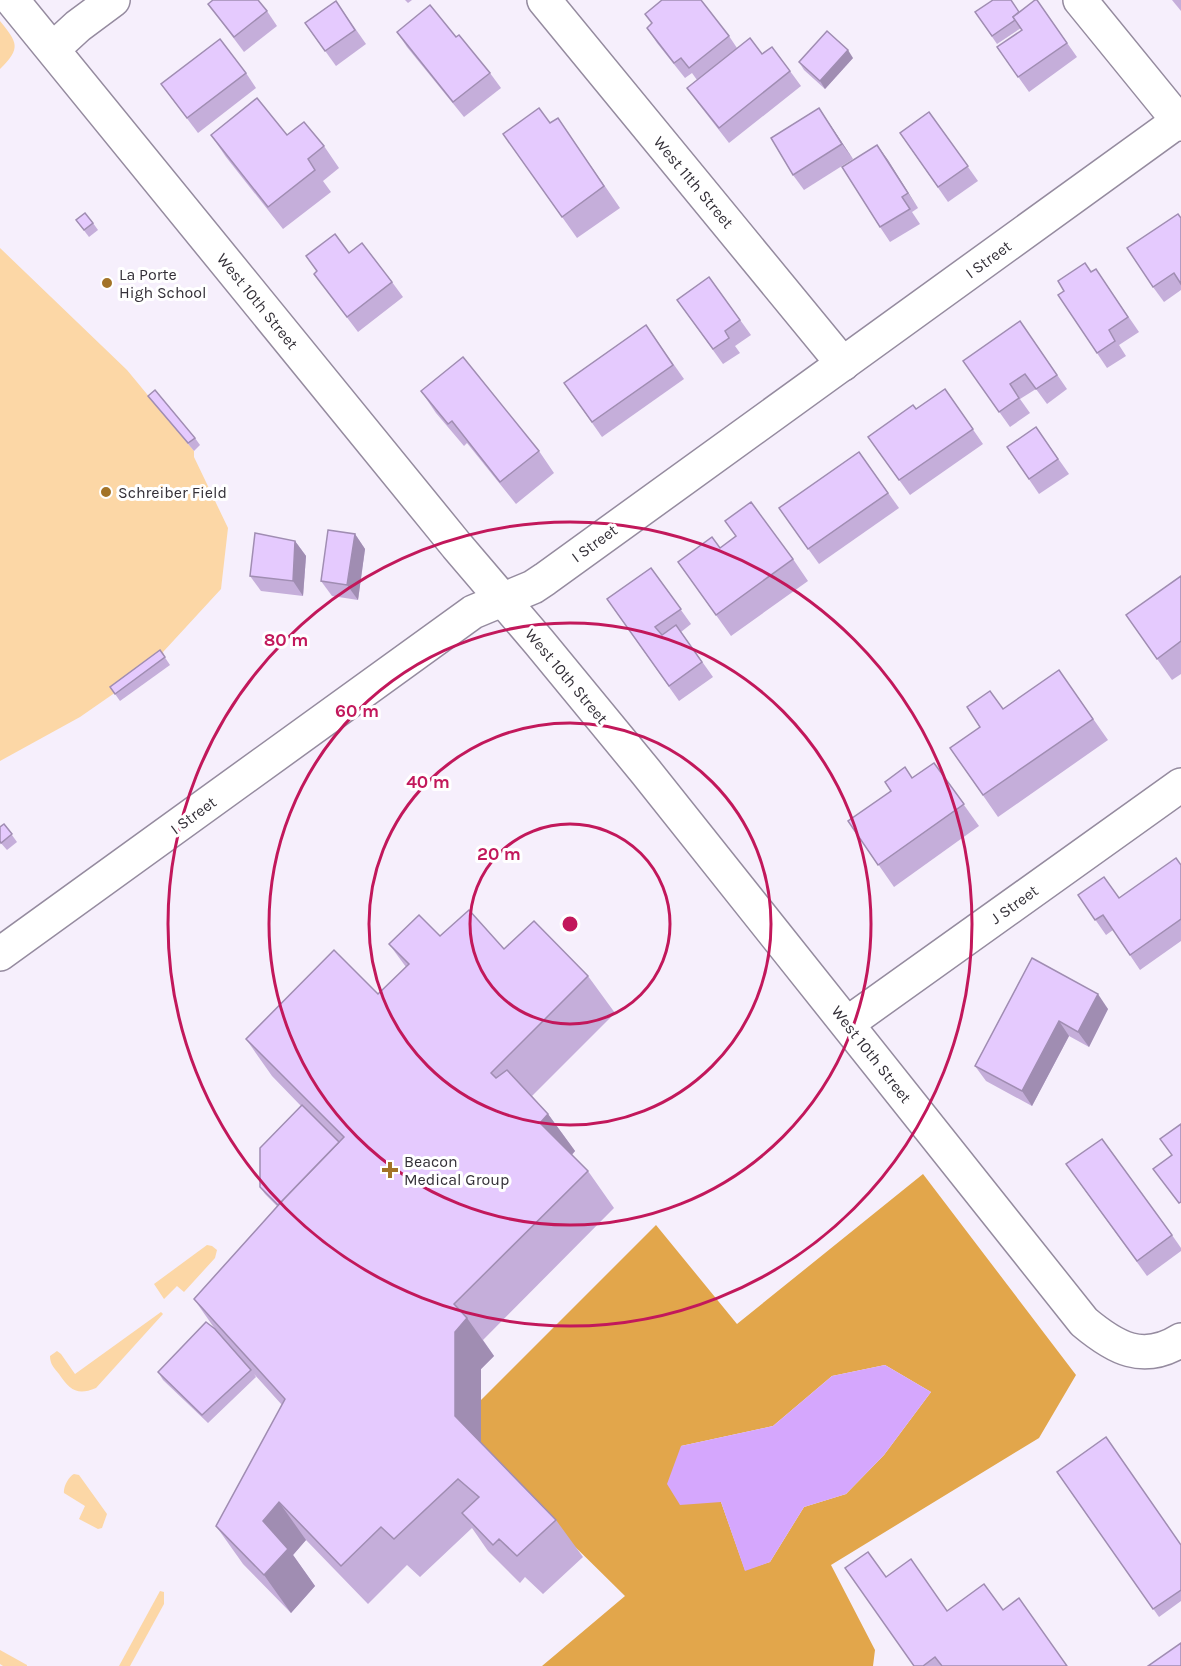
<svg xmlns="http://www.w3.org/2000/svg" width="1181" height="1666" viewBox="0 0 1181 1666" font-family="Karla,sans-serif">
<rect width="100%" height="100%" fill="#f6effc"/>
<!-- green -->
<g fill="#fcd7a6">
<path d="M0,21C17,42 22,48 0,69Z"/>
<polygon points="0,248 127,370 194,451 194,457 228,528 221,589 163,652 165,658 80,717 0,761"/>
<polygon points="207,1245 212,1246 217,1250 215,1258 184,1292 177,1286 164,1299 154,1284"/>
<path d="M161,1312L163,1314L96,1388C77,1396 70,1390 59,1374C54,1368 50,1364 50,1356L57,1351L61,1354L75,1374Z"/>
<path d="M74,1474L79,1475L107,1514L102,1528L98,1529L79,1519L85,1506L64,1493C63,1487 69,1476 74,1474Z"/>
<polygon points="160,1591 164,1592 164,1604 130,1666 119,1666"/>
<polygon points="0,1650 27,1665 27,1666 3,1666 0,1664"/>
</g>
<!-- forest -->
<path fill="#e2a64b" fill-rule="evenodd" d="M923,1174L1076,1375L1039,1438L831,1565L875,1650L873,1666H542L625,1596L481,1454V1400L656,1225L737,1324ZM885,1365L931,1392L884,1455L846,1494L804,1507L770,1562L745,1570L721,1502L681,1446L773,1426L832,1376Z"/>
<!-- water -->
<polygon fill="#d5a7fd" points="885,1365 931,1392 884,1455 846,1494 804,1507 770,1562 745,1571 721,1502 680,1505 667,1484 681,1446 773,1426 832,1376"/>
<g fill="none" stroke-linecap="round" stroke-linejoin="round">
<defs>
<g id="minor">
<path d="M12,0L457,546L539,642L646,772L1084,1322C1115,1348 1143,1364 1181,1340"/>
<polyline points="544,0 843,364"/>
<polyline points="1080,0 1181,124"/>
<polyline points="53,49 78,26 113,0"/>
<polyline points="0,954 473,612 533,587 545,579 1181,119"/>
<polyline points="848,1023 1181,785"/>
</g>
</defs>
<!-- minor casing -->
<use href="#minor" stroke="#958b9f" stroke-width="36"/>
<!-- minor -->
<use href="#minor" stroke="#fff" stroke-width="33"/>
</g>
<!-- wall -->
<g fill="#c5aeda">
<polygon points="405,0 412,0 408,3"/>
<polygon points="1037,0 1077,57 1029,92 997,47 1022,30 1021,28 997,44 975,12 1019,12"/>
<polygon points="1172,0 1181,0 1181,11"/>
<polygon points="336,1 366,44 336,66 305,23"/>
<polygon points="208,4 267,11 277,26 244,52"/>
<polygon points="647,28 729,36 737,48 762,54 790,71 801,86 729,143 698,103 687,88 697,80 692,73 685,78 657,43"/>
<polygon points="397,32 456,37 490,73 501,88 464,117 407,47"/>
<polygon points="853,58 825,89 804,70 799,62"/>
<polygon points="246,73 256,88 198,133 161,84"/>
<polygon points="929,112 978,181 948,202 900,133"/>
<polygon points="558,118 620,208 577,238 503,134 550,123"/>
<polygon points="829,123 853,159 804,190 793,175"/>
<polygon points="211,135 287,135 324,146 339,168 323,181 331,192 283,229 226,157"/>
<polygon points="877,145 918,208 912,212 920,224 890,242 880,227"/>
<polygon points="1181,218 1181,290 1164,302 1153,287"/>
<polygon points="76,220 93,223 98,230 89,237"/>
<polygon points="349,253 392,282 403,297 358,332 314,274 317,272 306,256"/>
<polygon points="1091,272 1106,284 1139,332 1119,345 1126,356 1107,368 1097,353"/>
<polygon points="709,277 751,335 735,346 740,353 723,364 677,300"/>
<polygon points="1020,321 1067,389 1047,404 1036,389 1020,399 1030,413 1010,427 963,361"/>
<polygon points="646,325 684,379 602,437 564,383"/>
<polygon points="945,389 983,444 910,495 868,437 916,409"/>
<polygon points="421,391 539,451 554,473 516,504 467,443 464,446 436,413"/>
<polygon points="148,396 195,438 200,445 194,451"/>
<polygon points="1036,427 1069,474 1039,494 1007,447"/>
<polygon points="859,452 899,508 819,564 779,508"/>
<polygon points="355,534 365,549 358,600 332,596 321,581"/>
<polygon points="736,536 793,559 808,581 731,636 678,562 720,548"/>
<polygon points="295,541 306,556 303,596 261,591 250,576"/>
<polygon points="651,568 691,624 681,632 713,677 679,701 607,599"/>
<polygon points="1181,576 1181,674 1172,680 1126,615"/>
<polygon points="160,650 170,665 120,701 110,687"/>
<polygon points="1059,670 1108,740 998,817 950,748 980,727 1003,709"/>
<polygon points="934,763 979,826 894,887 848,821"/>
<polygon points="4,824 17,842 7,850 0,842 0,827"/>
<polygon points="1181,865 1181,941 1140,970 1113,930 1106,935 1078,895 1119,898"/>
<polygon points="440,936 504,949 588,976 615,1013 532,1096 548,1114 575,1151 572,1155 588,1171 614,1208 483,1340 494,1356 481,1369 481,1443 556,1520 583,1557 543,1594 525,1577 520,1583 488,1551 472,1528 420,1577 407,1565 368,1604 306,1540 293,1555 315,1586 291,1613 243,1564 216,1526 282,1405 254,1374 256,1377 208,1423 163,1380 158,1372 215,1329 194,1299 277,1206 265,1194 260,1187 301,1106 272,1076 246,1039 378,994 406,967 389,944"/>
<polygon points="1032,958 1108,1009 1089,1047 1069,1036 1032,1106 986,1081 975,1066"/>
<polygon points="1066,1164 1172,1235 1181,1248 1181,1251 1147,1276"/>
<polygon points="1057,1472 1181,1545 1181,1601 1159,1617"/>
<polygon points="886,1577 947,1611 1003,1610 1067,1666 914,1666"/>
</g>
<!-- shaded-wall -->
<g fill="#a08db2">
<polygon points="848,50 853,58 825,89 820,81"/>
<polygon points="819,108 853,159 842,144"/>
<polygon points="877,145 888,160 918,208 908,193"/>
<polygon points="355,534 365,549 358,600 347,585"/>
<polygon points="295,541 306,556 303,596 293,581"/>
<polygon points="1098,994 1108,1009 1089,1047 1078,1032"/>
<polygon points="1059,1021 1069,1036 1032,1106 1022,1091"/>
<polygon points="548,1114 575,1151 566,1161 540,1123"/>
<polygon points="467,1318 494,1356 481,1369 481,1454 455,1416 455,1332"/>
<polygon points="279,1502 306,1540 293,1555 315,1586 291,1613 264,1575 263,1521"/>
</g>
<!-- building -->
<g fill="#e5cafe" stroke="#a08db2" stroke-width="1.5">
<polygon points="213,0 258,0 267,11 234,37 208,4"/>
<polygon points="662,0 701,0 729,36 689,68 681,58 674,63 647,28 652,23 645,14"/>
<polygon points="993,0 1011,0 1019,12 1013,17 1015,20 992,36 975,12"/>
<polygon points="1035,0 1037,0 1067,43 1018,77 997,47 1022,30 1013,17"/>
<polygon points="336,1 355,30 325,51 305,23"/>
<polygon points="430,5 456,37 459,35 490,73 453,102 397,32"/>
<polygon points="827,31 848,50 820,81 799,62"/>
<polygon points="750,38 762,54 772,47 790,71 719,128 687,88"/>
<polygon points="220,39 246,73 187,118 161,84"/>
<polygon points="257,98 287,135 304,122 324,146 308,159 315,170 268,207 211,135"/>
<polygon points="539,108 550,123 558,118 604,186 562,217 503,134"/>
<polygon points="819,108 842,144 793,175 771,138"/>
<polygon points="929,112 968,166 938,187 900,133"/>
<polygon points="877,145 908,193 902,197 910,209 880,227 842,167"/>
<polygon points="85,213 93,223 84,230 76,220"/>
<polygon points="1178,214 1181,218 1181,284 1174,273 1153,287 1127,248"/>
<polygon points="335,234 349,253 362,243 392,282 347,317 314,274 317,271 306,256"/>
<polygon points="1085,263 1091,272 1096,269 1128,317 1109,330 1115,341 1097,353 1058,295 1064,291 1058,281"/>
<polygon points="709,277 740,320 725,331 729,338 713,349 677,300"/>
<polygon points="1020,321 1057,375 1036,389 1025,374 1010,384 1019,398 999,412 963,361"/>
<polygon points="646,325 673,365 592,422 564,383"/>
<polygon points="463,357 539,451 500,482 452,421 448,424 421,391"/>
<polygon points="945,389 973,429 899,480 868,437 913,405 916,409"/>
<polygon points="155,390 195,438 188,443 148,396"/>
<polygon points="1036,427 1058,459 1029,479 1007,447"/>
<polygon points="859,452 888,493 808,549 779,508"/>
<polygon points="751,502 793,559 716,615 678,562 712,537 720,548 736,536 725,521"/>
<polygon points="328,530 355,534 347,585 321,581"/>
<polygon points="255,533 295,541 293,581 250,576"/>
<polygon points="651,568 681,609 655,627 662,635 676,625 702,662 669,686 607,599"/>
<polygon points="1181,576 1181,641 1157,659 1126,615"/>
<polygon points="160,650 165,657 115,694 110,687"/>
<polygon points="1059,670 1093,719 983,795 950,748 980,727 967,707 990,691 1003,709"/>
<polygon points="934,763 964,804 878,865 848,821 891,791 885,782 905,767 912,778"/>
<polygon points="4,824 12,834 1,843 0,841 0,827"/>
<polygon points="1176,858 1181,865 1181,919 1130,955 1103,915 1095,920 1078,895 1104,877 1119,898"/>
<polygon points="469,910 504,949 534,921 588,976 491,1073 496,1078 507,1070 548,1114 540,1123 588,1171 454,1304 467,1318 455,1332 455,1416 556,1520 517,1556 499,1539 493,1545 462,1513 479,1497 458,1479 394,1539 381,1527 341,1566 279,1502 263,1521 288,1549 264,1575 216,1526 285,1399 194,1299 283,1200 344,1137 246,1039 334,950 378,994 409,964 389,944 419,915 440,936"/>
<polygon points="1032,958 1098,994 1078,1032 1059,1021 1022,1091 975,1066"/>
<polygon points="302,1105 339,1142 278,1205 260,1187 260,1148"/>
<polygon points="1181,1124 1181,1202 1179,1203 1153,1169 1172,1155 1160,1139"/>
<polygon points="1102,1139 1172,1235 1137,1261 1066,1164"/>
<polygon points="206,1322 215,1329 251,1370 202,1415 158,1372"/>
<polygon points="1106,1437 1181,1545 1181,1590 1153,1609 1057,1472"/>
<polygon points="868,1552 886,1577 911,1559 947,1611 984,1584 1003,1610 1019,1598 1067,1666 942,1666 935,1657 923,1666 914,1666 845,1568"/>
<polygon points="1181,1643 1181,1666 1148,1666"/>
</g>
<!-- distance rings -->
<g fill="none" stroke="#c2185b" stroke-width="3">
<circle cx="570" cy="924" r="100"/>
<circle cx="570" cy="924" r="201"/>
<circle cx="570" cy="924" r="301"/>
<circle cx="570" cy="924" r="402"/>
</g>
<!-- markers -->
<g fill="#a37327" stroke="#fff" stroke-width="2">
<circle cx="107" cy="283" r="6"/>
<circle cx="106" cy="492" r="6"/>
<path d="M387 1161h6v6h6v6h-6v6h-6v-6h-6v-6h6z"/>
</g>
<g text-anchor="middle" stroke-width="6" stroke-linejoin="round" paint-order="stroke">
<!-- street labels -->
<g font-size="16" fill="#343038" stroke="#fff">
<text transform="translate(694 182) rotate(50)" y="6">West 11th Street</text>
<text transform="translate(988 259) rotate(-36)" y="6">I Street</text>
<text transform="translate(258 301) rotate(51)" y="6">West 10th Street</text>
<text transform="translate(594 543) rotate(-36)" y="6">I Street</text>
<text transform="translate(567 676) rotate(50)" y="6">West 10th Street</text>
<text transform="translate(193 815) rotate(-36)" y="6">I Street</text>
<text transform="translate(1014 904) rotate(-36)" y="6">J Street</text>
<text transform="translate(872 1054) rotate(52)" y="6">West 10th Street</text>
</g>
<!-- poi labels -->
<g font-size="16" fill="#343038" stroke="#fff" text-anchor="start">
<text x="119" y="280">La Porte<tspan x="119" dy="18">High School</tspan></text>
<text x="118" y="498">Schreiber Field</text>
<text x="404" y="1167">Beacon<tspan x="404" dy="18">Medical Group</tspan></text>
</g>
</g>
<circle cx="570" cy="924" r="9" fill="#c2185b" stroke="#fff" stroke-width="3"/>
<g font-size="18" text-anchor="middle" font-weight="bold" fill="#c2185b" stroke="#fff" stroke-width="6" stroke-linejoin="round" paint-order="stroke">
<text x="286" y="646">80 m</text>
<text x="357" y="717">60 m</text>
<text x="428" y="788">40 m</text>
<text x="499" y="860">20 m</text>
</g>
</svg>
